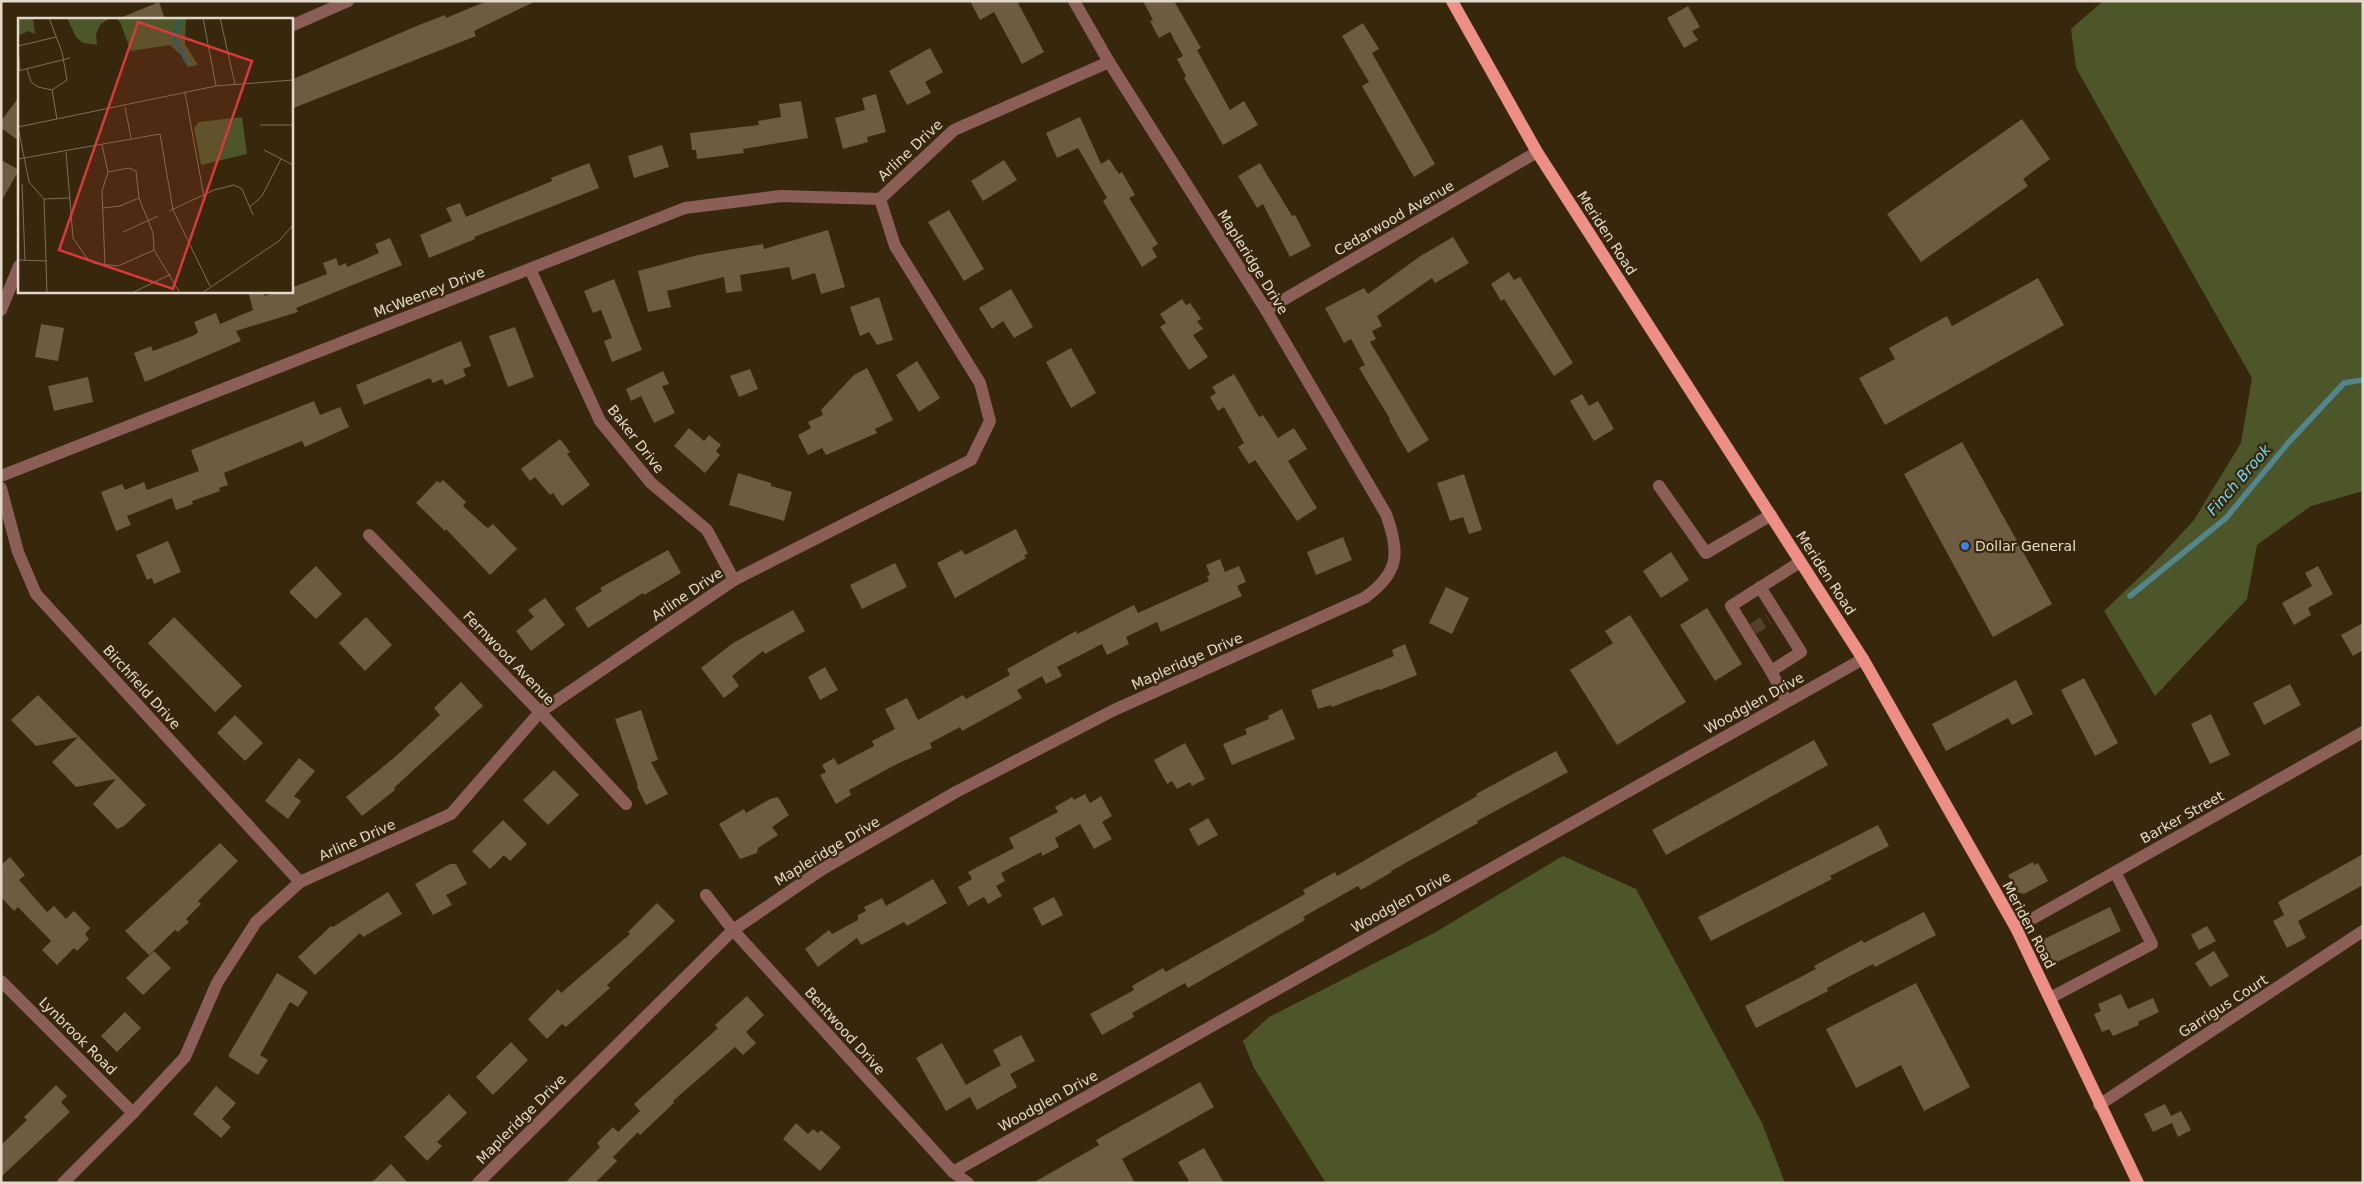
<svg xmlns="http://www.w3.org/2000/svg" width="2364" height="1184" viewBox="0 0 2364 1184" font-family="'DejaVu Sans',sans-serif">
<rect width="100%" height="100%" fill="#37270d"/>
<!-- green -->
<g fill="#4c5629">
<polygon points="2103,1 2363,1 2363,491 2311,506 2257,545 2247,599 2155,696 2104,611 2153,564 2194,520 2241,443 2252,378 2076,68 2071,29"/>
<polygon points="1563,856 1636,889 1762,1123 1785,1183 1326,1183 1254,1068 1243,1041 1269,1017 1434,933"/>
</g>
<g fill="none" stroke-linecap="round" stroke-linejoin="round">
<!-- stream -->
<polyline stroke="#52858d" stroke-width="5.5" points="2130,596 2226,518 2289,442 2344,383 2363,380"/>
</g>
<!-- building -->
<g fill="#6e5c41">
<polygon points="487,1 536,1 474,31 476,36 291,109 291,80 419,25 445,15 446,18"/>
<polygon points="970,1 1017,1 1044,52 1022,64 994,12 980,20"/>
<polygon points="1143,1 1174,1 1201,48 1197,50 1230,110 1244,101 1258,125 1223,145 1184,78 1186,76 1177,59 1183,56 1170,32 1159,38 1150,21 1153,20"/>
<polygon points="159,2 165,19 120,19 120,18"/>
<polygon points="1688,6 1700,27 1692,31 1698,40 1684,48 1667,18"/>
<polygon points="1363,23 1379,49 1372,53 1435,164 1414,177 1362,86 1369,82 1342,36"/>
<polygon points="930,48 943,72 925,82 931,93 907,105 889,71"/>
<polygon points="876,94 886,132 867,137 868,142 843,149 835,118 865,110 862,98"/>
<polygon points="19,97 19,141 1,128 1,121"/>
<polygon points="801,101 808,138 743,149 744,153 697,159 696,150 692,150 690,133 759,125 758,121 781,117 779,104"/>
<polygon points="1080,117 1101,164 1109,159 1119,174 1122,172 1135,195 1129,198 1158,244 1152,248 1157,257 1142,267 1103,201 1107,198 1078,148 1057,158 1046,133"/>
<polygon points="2022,119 2050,159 2023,179 2028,186 1921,262 1887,214"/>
<polygon points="662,145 669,167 634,178 628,156"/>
<polygon points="1,160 19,170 1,202"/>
<polygon points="1004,160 1017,180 983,201 971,181"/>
<polygon points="589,163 599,188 474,237 475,239 429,258 420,235 452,221 446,208 460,203 466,217 552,181 551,178"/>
<polygon points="1260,163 1292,216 1295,215 1311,246 1290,257 1263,204 1257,208 1238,176"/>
<polygon points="949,210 984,269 964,281 928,222"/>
<polygon points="828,230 845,287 821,294 815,273 792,280 789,267 740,275 742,291 726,293 724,277 667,291 671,307 648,312 638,271 698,255 763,244 764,249"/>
<polygon points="1453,237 1469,263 1435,283 1432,278 1377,316 1382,326 1372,331 1376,339 1370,342 1429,440 1408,453 1389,420 1390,419 1359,368 1365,365 1351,339 1344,343 1325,308 1364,288 1368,294 1419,257"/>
<polygon points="390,238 402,265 296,308 298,312 236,331 241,341 145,382 134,353 151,346 153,351 195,335 198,332 194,322 216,313 220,324 253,310 248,291 263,291 264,296 280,291 291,291 291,288 327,274 323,263 336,258 339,266 346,263 347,267 379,253 375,244"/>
<polygon points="1509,272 1514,280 1520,277 1573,363 1554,376 1504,299 1501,301 1491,284"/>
<polygon points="2038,278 2064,325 1885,425 1859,378 1895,359 1889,348 1947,316 1952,326"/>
<polygon points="614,279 642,350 612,362 604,341 612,338 601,310 593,313 584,291"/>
<polygon points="1011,289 1033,327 1014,338 1003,321 992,329 979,308"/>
<polygon points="879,297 893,340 877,345 869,332 860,336 850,307"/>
<polygon points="1182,299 1186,305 1190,303 1201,319 1197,321 1203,329 1193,335 1208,357 1189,370 1160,327 1166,323 1160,314"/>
<polygon points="41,324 64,328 58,361 35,357"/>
<polygon points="515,327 534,377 508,387 489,336"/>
<polygon points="461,341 471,366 463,369 466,376 445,385 442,379 433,383 430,378 364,405 356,385"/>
<polygon points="1071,348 1096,393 1071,408 1046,362"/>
<polygon points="917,361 940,398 919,412 896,375"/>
<polygon points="867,368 893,420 875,429 877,433 826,455 822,448 808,455 798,435 811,428 808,422 823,415 821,410 854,375"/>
<polygon points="750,369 758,389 739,397 730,376"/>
<polygon points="663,371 669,384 662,386 675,413 654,423 641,396 631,401 626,389"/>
<polygon points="1234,374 1259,417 1263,415 1278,438 1294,428 1307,449 1288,461 1317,508 1297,521 1255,460 1249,464 1238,447 1244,443 1224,407 1218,411 1210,397 1216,393 1212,387"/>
<polygon points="88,377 93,402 54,411 48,386"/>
<polygon points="1582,394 1589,406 1598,401 1614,429 1594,441 1570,401"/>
<polygon points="314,401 320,415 340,407 349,427 305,447 302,441 224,473 228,485 219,488 220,491 192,501 193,504 176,510 172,498 127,516 131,525 116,531 101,492 122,484 125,490 144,482 147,490 199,471 191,450"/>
<polygon points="689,428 704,441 709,435 721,445 716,451 720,455 705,473 674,446"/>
<polygon points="560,439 570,452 567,454 590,485 562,506 553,493 550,495 535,477 530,481 521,469"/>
<polygon points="1962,442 2052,604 1993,637 1904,474"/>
<polygon points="738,473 771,483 771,486 792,492 784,521 729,505"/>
<polygon points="1464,474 1482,530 1469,534 1463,517 1450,521 1437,483"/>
<polygon points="443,480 466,502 463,506 485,526 488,528 493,524 517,549 490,575 446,529 445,531 416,503 437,481 440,483"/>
<polygon points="1016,529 1028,554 1024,555 1026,558 955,598 937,563 962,550 965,555"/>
<polygon points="1343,537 1352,560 1316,575 1307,552"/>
<polygon points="168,541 181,572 154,584 152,578 147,580 136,555"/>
<polygon points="668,550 681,573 644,595 643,593 588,628 575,608 602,591 600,588"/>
<polygon points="1671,552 1689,580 1661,598 1643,571"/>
<polygon points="1220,559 1225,572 1239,566 1246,582 1237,586 1242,596 1161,632 1157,622 1126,637 1129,644 1107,655 1102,644 1057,667 1062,676 1046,684 1042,676 1017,690 1022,698 962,731 960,727 930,743 932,748 895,765 849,790 851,795 836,804 820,775 826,772 822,765 834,758 838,765 874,746 872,741 895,729 885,709 907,698 918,720 963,695 966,699 1010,675 1007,669 1076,631 1077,634 1134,605 1138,613 1209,581 1207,576 1210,575 1206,565"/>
<polygon points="895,563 907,587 862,609 850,585"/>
<polygon points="316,566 342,594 316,619 289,592"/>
<polygon points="2318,566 2333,594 2308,608 2311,615 2294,625 2282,603 2312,586 2305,573"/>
<polygon points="1446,587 1469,598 1452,634 1429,623"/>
<polygon points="545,598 565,625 531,651 516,631 534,617 528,610"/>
<polygon points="1707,608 1742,664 1715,681 1680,625"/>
<polygon points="793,610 805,631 765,654 763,651 732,676 739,686 724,698 701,668 733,643"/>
<polygon points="1630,615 1686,702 1617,745 1570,670 1613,643 1605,631"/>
<polygon points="174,617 242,686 215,712 148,643"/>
<polygon points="366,617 392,645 365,671 339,643"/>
<polygon points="2363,623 2363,650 2353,656 2341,635"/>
<polygon points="1405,644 1417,675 1380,690 1379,689 1332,707 1331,705 1318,709 1311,690 1394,656 1392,650"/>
<polygon points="825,667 838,690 820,700 808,677"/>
<polygon points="2084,678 2118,743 2095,756 2061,690"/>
<polygon points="2016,680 2033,714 2012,725 2008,718 1946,751 1932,724"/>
<polygon points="461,682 483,706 394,788 395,790 362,816 346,797 395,757 440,715 434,708"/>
<polygon points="2290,684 2301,705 2264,725 2253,703"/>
<polygon points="38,695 146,805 124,826 117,829 93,804 116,779 76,787 52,762 78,737 36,746 11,720"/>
<polygon points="1282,709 1295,739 1232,765 1223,744 1247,734 1245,729 1269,719 1268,716"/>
<polygon points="641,710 658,760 651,762 668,794 646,805 637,787 638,786 615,719"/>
<polygon points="2211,714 2230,755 2210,764 2191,724"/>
<polygon points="235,715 263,743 245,761 217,733"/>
<polygon points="1814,740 1828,765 1666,855 1652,830"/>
<polygon points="1185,743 1205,779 1192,786 1190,782 1177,789 1172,781 1167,784 1154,760"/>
<polygon points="1556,751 1568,772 1477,821 1478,823 1391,871 1392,872 1361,890 1358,886 1303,917 1305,920 1188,988 1185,983 1132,1013 1134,1017 1102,1035 1090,1014 1134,990 1132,986 1163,968 1166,972 1305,894 1303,890 1335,872 1337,876 1477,796 1476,794"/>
<polygon points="299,758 315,771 294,796 301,801 288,819 265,801"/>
<polygon points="554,770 579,795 548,825 523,800"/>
<polygon points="1085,794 1090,803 1101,796 1112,816 1102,822 1112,839 1094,849 1080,824 1055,838 1059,847 1042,856 1041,852 1001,873 1005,881 996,886 1002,896 988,904 984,897 968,906 958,887 972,879 968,872 1014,848 1009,838 1058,812 1055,807 1072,797 1074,800"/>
<polygon points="778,797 789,815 772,827 778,835 758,848 757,853 740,859 719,824 744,809 746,813 770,799"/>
<polygon points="1208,818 1218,835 1198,846 1189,829"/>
<polygon points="503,820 527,844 510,861 504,855 490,869 472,851"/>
<polygon points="1878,825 1889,846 1830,876 1832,879 1711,941 1698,917"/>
<polygon points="220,843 238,861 198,901 201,904 186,919 189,922 178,932 175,930 149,955 125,931"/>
<polygon points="2363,854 2363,885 2298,921 2306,938 2287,948 2273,921 2284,915 2278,902"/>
<polygon points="10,857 25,875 19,880 47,912 54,906 66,919 74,911 90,928 85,934 89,939 77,951 74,948 57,965 42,950 51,941 18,907 14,911 1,897 1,865"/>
<polygon points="2033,862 2034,865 2038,863 2048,881 2024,894 2017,892 2008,875"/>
<polygon points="450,864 456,864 467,884 446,895 452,905 433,915 415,884"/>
<polygon points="933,879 947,903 907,926 904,922 861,945 857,938 818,967 805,949 829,930 832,934 858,920 858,915 866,911 864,907 882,898 886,906"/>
<polygon points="388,892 402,914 363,937 360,933 315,975 298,957 331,926 333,927"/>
<polygon points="1054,897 1063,915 1042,926 1033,908"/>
<polygon points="657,903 675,921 607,985 610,988 566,1027 562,1024 547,1039 528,1019 558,989 561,993 630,934 628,932"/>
<polygon points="2110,907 2121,931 2051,965 2040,941"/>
<polygon points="1924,912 1936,935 1875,967 1873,964 1827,988 1828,991 1756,1028 1745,1006 1816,969 1814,966 1862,940 1864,943"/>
<polygon points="2207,926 2216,941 2199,950 2191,935"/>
<polygon points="154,951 171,968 143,995 126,978"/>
<polygon points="2214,951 2229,976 2210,987 2195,963"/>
<polygon points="277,973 308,992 298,1007 290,1002 260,1055 268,1060 258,1075 228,1056"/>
<polygon points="1916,983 1970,1087 1924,1111 1901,1065 1856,1088 1826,1029"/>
<polygon points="2121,994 2128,1009 2153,998 2159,1012 2138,1022 2139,1025 2113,1036 2109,1029 2102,1032 2094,1014 2101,1011 2098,1004"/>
<polygon points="747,996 764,1015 746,1032 756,1043 743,1055 735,1047 673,1101 674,1103 640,1135 638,1132 613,1157 617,1161 595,1183 565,1183 600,1147 597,1143 613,1127 618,1132 640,1111 634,1104 718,1028 715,1025"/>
<polygon points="125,1012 141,1028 117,1052 101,1036"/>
<polygon points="1021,1035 1035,1061 1010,1074 1017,1087 977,1110 970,1097 946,1111 916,1058 942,1043 966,1085 1001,1065 993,1050"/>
<polygon points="511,1042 528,1060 493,1095 476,1077"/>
<polygon points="1200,1082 1214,1107 1122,1159 1135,1183 1033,1183 1099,1145 1096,1140"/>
<polygon points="56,1085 67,1096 61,1102 70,1112 1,1177 1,1145 27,1120 24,1117"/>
<polygon points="216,1086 236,1103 222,1119 231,1127 221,1138 193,1114"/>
<polygon points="449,1094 467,1113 437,1142 442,1146 427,1161 404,1137"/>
<polygon points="2165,1104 2171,1116 2181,1111 2191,1130 2178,1137 2172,1123 2153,1132 2144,1114"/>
<polygon points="796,1123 808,1134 813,1129 818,1133 821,1130 841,1147 820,1171 783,1139"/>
<polygon points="1204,1148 1224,1183 1190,1183 1178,1162"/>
<polygon points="391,1164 408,1183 371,1183"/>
</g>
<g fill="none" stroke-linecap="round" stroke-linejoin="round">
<!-- minor-tunnel -->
<polyline stroke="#514229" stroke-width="12" stroke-dasharray="12 6" stroke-linecap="butt" points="1753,629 1769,619"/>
<!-- minor -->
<g stroke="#8c5e58" stroke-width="12">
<polyline points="291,26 348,1"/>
<polyline points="880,199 954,130 1109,62"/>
<polyline points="530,269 600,421 651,483 707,530 734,580"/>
<polyline points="1,310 19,266"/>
<polyline points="1266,310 1537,152"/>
<polyline points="1,476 685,208 781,196 880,199"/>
<polyline points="1659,486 1706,553 1771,515"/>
<polyline points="1,488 18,552 36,594 300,882"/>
<polyline points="369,535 540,712 626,804"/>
<polyline points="1760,587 1801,652 1771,671"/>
<polyline points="1787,701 1771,671 1731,606 1800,562"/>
<polyline points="706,895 733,930 953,1172 968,1183"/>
<polyline points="2016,928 2363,732"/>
<polyline points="1,981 133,1113"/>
<polyline points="2050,998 2152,944 2115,872"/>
<polyline points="2099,1105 2363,931"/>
<polyline points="953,1172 1863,659"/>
<polyline points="63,1183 133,1113 185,1057 217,983 256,922 300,882 451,814 540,712 734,580 971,460 990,421 980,383 895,246 880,199"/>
<path d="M478,1183L733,930L821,870L956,792L1114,710L1364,598C1400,573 1400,552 1386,514L1266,310L1109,62L1074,1"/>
</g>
<!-- major -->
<polyline stroke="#ed8f85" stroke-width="12" points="1452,1 1537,152 1863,659 2016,928 2138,1183"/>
</g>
<!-- markers -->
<circle fill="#3f7fe0" stroke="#37270d" stroke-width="2" cx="1965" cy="546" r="5"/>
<g text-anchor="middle" stroke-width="4.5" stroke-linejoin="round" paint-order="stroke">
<!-- street labels -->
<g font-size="14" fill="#e3d9ca" stroke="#37270d">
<text transform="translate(910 150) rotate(-43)" y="5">Arline Drive</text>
<text transform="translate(1394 218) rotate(-30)" y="5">Cedarwood Avenue</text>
<text transform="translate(1607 233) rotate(57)" y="5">Meriden Road</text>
<text transform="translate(1253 262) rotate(58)" y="5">Mapleridge Drive</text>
<text transform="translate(429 292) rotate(-21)" y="5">McWeeney Drive</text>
<text transform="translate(636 439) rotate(52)" y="5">Baker Drive</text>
<text transform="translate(1826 573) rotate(57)" y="5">Meriden Road</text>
<text transform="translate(687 594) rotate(-34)" y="5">Arline Drive</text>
<text transform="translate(509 658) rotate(46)" y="5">Fernwood Avenue</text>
<text transform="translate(1187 661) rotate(-24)" y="5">Mapleridge Drive</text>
<text transform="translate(142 687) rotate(48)" y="5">Birchfield Drive</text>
<text transform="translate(1754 703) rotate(-29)" y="5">Woodglen Drive</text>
<text transform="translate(2182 817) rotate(-29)" y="5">Barker Street</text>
<text transform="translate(357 840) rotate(-24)" y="5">Arline Drive</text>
<text transform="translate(827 851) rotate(-31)" y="5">Mapleridge Drive</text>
<text transform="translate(1401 902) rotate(-29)" y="5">Woodglen Drive</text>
<text transform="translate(2029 925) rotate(62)" y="5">Meriden Road</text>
<text transform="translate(2223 1006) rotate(-33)" y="5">Garrigus Court</text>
<text transform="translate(845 1031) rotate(48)" y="5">Bentwood Drive</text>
<text transform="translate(78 1036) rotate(45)" y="5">Lynbrook Road</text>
<text transform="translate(1048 1101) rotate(-29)" y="5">Woodglen Drive</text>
<text transform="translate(521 1119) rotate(-45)" y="5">Mapleridge Drive</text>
</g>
<!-- poi labels -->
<g font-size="14" fill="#e3d9ca" stroke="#37270d" text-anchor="start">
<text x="1975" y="551">Dollar General</text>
</g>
<!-- water labels -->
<g font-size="15" font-style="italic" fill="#6fdaf6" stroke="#37270d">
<text transform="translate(2239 480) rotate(-49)" y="5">Finch Brook</text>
</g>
</g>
<!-- overview -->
<g transform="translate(18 18)">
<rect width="275" height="275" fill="#37270d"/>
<path d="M0,0H15L17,16L10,13L0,18ZM49,0H92L82,7L78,16L79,27L65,25L58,19ZM97,0H168L167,26L180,47L170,49L164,38L152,27L113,33L102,4ZM224,99L229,136L183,147L176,110L181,104Z" fill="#4c5629"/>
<path fill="none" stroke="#146173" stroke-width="2.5" d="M163,0L156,19L169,46"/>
<path fill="none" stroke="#7c6e59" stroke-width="1" d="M185,0L198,68M202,0L217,66M0,28L38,19M0,31L2,53M9,51L13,64L20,69L34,72L49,62L44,34L31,0M0,53L52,40M34,72L39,101M167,75L186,179M107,89L113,120M242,107H275M0,109L11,164L26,181L29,275M0,109L198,68L275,62M84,127L90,154M246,132L275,147M48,134L55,220L68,239L75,245L100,248L136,232M0,141L142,116L155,192L192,268M90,154L111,150L118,153L121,180L135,215L136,232L162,275M4,166L7,243M26,181L51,180M232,189L244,178L263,141M85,190L102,188L121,180M151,193L196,172L216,167L224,171L235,197M105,214L140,198M0,242L29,243M87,248L84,173L90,154M114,275L153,256M184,275L261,223L275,207"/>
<path fill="#d73a38" fill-opacity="0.15" stroke="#d73a38" stroke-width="2.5" d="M120,4L234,43L155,271L41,232Z"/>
<rect width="275" height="275" fill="none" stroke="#e3d9ca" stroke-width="2.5"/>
</g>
<!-- border -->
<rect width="2364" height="1184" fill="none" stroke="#e3d9ca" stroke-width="5"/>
</svg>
